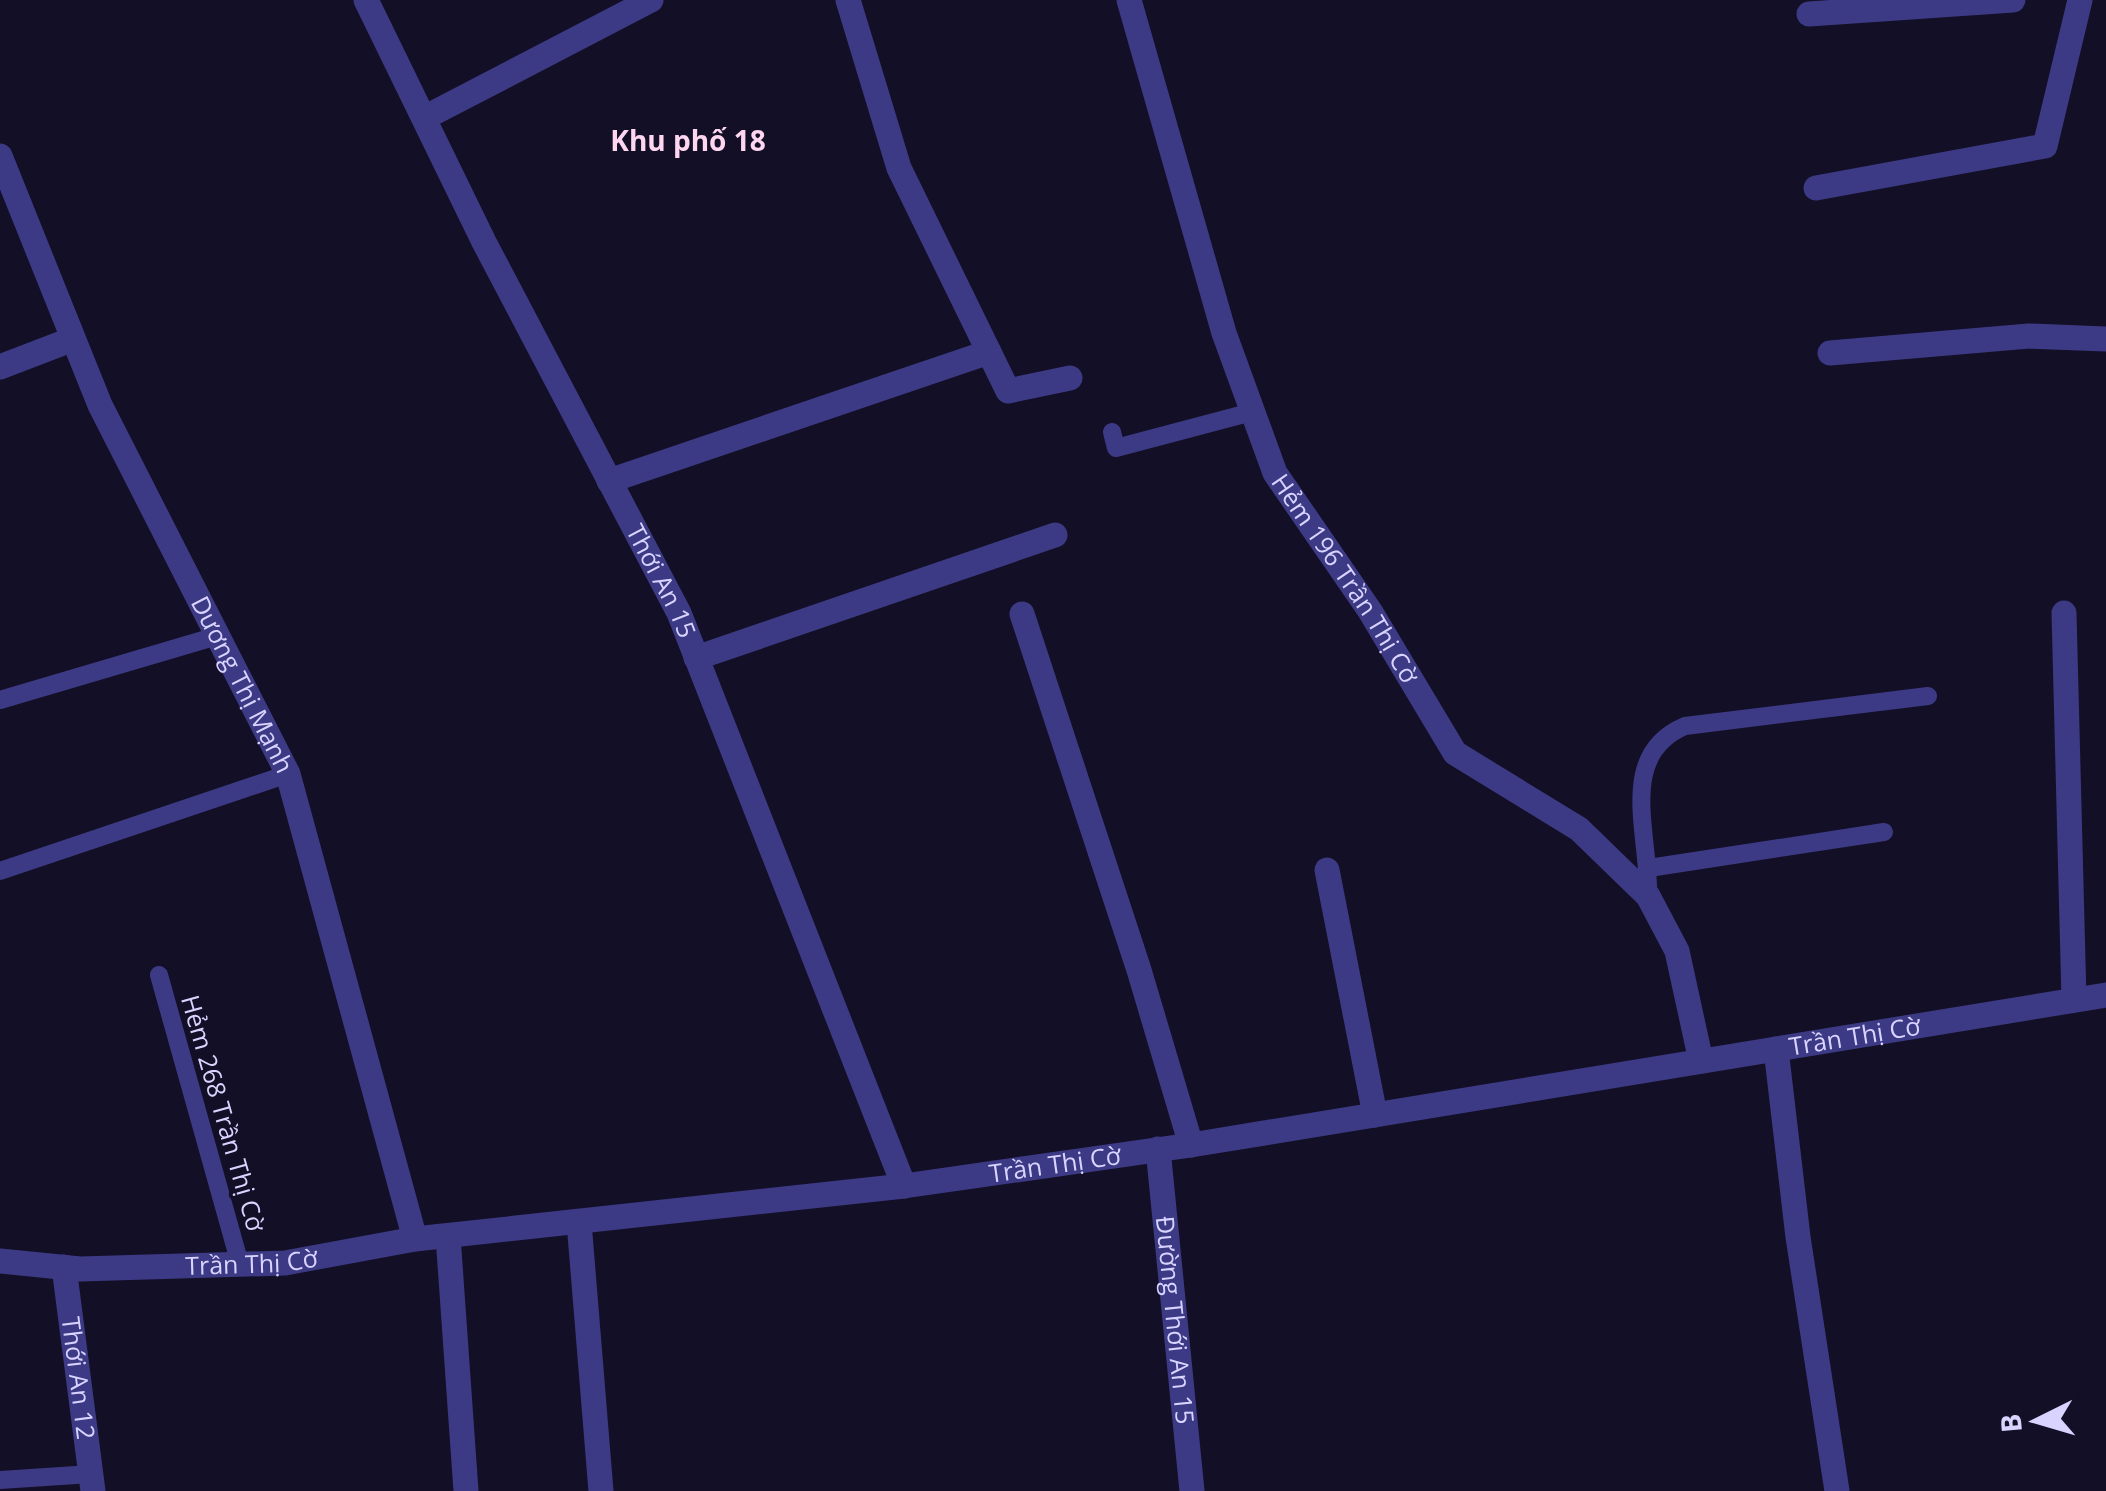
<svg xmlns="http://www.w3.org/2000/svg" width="2106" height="1491" viewBox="0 0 2106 1491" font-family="'Open Sans',sans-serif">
<rect width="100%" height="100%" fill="#130f26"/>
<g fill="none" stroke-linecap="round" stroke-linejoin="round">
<!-- lane -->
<g stroke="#3d3a85" stroke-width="18">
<polyline points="1112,432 1116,448 1252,412"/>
<polyline points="0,700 217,636"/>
<polyline points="1649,868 1884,832"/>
<polyline points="0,871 288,774"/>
<path d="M1648,896C1650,835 1616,755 1685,726L1928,696"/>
<polyline points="159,975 240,1264"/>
<polyline points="0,1480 91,1474"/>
</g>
<!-- street -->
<g stroke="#3d3a85" stroke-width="25">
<path id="s1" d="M366,0L484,242L679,613L904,1186"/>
<polyline points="848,0 899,168 1008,391 1070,378"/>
<path id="s2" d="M1129,0L1224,333L1275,473L1370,611L1455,753L1579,829L1648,896L1677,951L1701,1061"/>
<polyline points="1809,14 2013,0"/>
<polyline points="424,118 651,0"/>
<path id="s3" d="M0,156L100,405L288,774L415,1239"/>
<polyline points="1816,188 2045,146 2080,0"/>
<polyline points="1830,353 2029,336 2106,339"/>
<polyline points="0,367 73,339"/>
<polyline points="609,481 989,352"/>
<polyline points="2064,613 2074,1000"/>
<polyline points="1022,614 1139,970 1191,1145"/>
<polyline points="696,658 1055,535"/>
<polyline points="1327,870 1375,1115"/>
<polyline points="1776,1049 1798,1237 1837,1491"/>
<path id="s4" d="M1158,1149L1192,1491"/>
<polyline points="579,1222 601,1491"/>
<polyline points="448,1236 466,1491"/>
<path id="s5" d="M0,1261L80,1269L285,1263L415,1239L904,1186L1191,1145L2106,995"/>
<path id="s6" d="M64,1267L93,1491"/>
</g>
</g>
<g text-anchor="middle" stroke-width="8" stroke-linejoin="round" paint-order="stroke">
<!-- street labels -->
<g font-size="25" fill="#d9d4ff" stroke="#130f26">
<text dy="9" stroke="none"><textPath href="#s2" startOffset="622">Hẻm 196 Trần Thị Cờ</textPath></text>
<text dy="9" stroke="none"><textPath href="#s1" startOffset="652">Thới An 15</textPath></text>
<text dy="9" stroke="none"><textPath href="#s3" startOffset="582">Dương Thị Mạnh</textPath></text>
<text dy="9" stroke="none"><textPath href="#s5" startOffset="1872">Trần Thị Cờ</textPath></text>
<text transform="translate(223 1113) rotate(74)" y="9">Hẻm 268 Trần Thị Cờ</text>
<text dy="9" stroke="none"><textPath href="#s5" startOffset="1062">Trần Thị Cờ</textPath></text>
<text dy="9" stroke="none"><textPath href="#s5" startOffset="252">Trần Thị Cờ</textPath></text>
<text dy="9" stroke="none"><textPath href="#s4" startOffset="172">Đường Thới An 15</textPath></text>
<text dy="9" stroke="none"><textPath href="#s6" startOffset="112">Thới An 12</textPath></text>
</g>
<!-- neighbourhood labels -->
<g font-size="28" font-weight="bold" fill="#ffd6f0" stroke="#130f26">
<text x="688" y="151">Khu phố 18</text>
</g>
</g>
<!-- north arrow -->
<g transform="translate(2036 1421) rotate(265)" stroke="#130f26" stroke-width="8" paint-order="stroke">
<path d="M0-8L18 38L0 25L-18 38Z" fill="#d9d4ff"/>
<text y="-15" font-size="28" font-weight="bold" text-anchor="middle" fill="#d9d4ff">B</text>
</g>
</svg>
